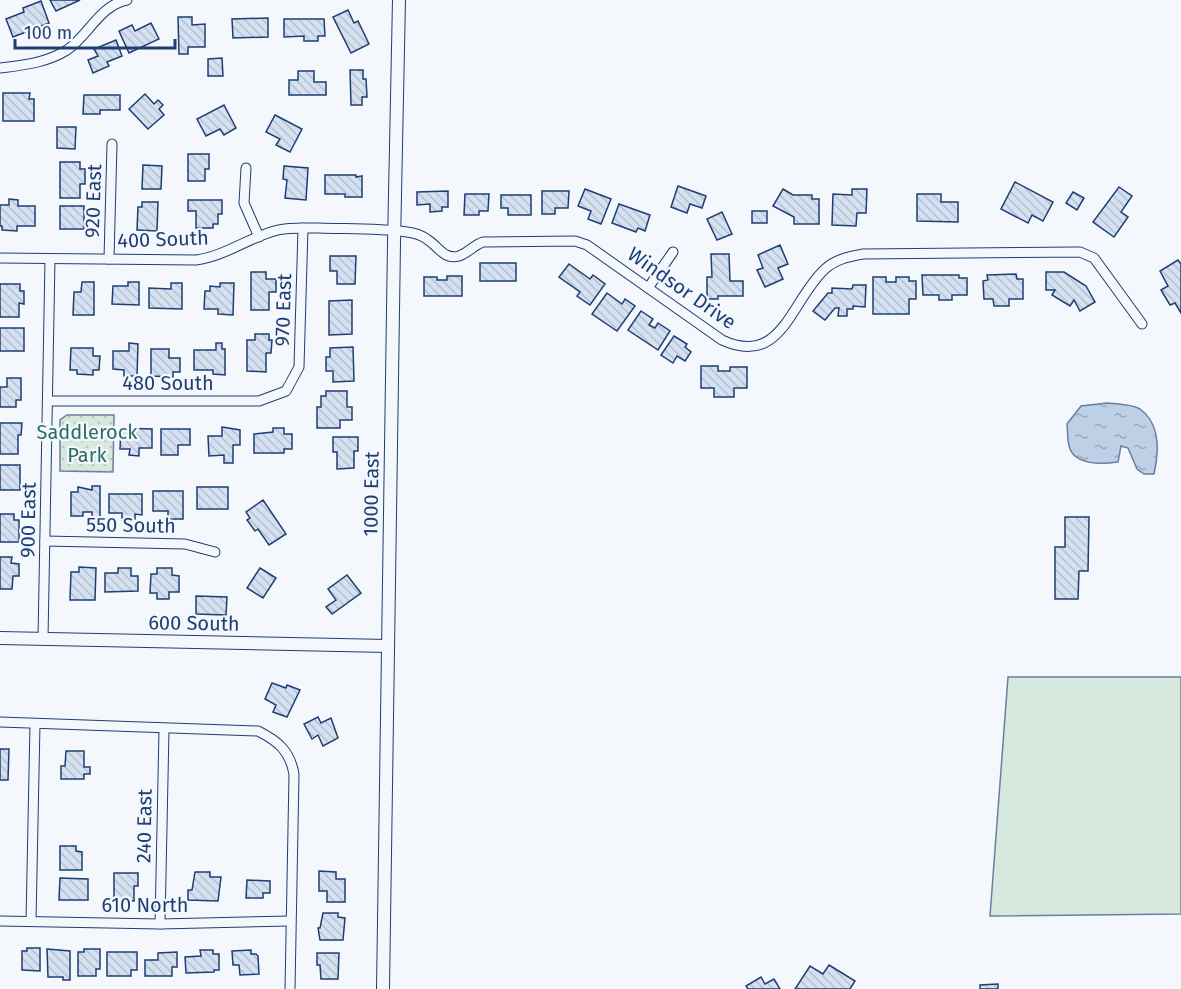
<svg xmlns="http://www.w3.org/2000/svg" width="1181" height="989" viewBox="0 0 1181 989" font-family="'Fira Sans',sans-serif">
<defs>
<pattern id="park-dots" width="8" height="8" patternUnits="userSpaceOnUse" patternTransform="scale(1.5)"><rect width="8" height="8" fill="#d7e8df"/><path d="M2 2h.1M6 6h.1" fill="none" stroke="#b8c8c3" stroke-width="1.8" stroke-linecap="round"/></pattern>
<pattern id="water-ripples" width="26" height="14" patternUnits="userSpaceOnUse" patternTransform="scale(1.5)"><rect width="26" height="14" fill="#bed0e5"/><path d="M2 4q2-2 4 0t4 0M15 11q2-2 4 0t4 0" fill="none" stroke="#9aaabe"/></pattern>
<pattern id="building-back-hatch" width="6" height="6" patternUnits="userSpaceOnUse" patternTransform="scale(1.5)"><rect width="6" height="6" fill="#d5e0f0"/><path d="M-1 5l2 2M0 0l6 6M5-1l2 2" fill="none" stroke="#b6c1d1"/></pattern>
</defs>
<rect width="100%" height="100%" fill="#f4f7fb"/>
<!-- green -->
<polygon fill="#d7e8df" stroke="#687fa3" stroke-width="1.5" points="1008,677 1181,677 1181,914 990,916"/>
<!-- park -->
<polygon fill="url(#park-dots)" stroke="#687fa3" stroke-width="1.5" points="67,415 114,415 113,472 60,471 60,420"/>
<!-- water -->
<path fill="url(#water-ripples)" stroke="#687fa3" stroke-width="1.5" d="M1107,403C1116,404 1132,404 1140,409C1161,424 1159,452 1154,474H1144L1137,469L1128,448L1121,446L1118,462C1103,464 1077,466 1070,449C1067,442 1068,432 1067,424L1081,406Z"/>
<!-- building -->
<g fill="url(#building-back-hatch)" stroke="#1d3f73" stroke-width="1.5">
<polygon points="50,0 80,0 56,11"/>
<polygon points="41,1 49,23 13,37 6,19 24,12 23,8"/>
<polygon points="348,10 354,23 358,21 369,44 351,53 333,17"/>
<polygon points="178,17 192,17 192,25 205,24 205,47 188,47 188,54 179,54"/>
<polygon points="268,18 268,37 233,38 232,19"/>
<polygon points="284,19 324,19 325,36 318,36 318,41 304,41 304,36 284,37"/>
<polygon points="151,23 159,39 129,53 119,31 132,25 135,31"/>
<polygon points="116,40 122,56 107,62 109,66 93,73 88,60 98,56 94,49"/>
<polygon points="222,58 223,76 208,76 208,59"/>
<polygon points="350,70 363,70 363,79 366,79 367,97 362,97 362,105 351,105"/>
<polygon points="298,71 314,71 314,82 326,82 326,95 289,95 289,80 298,80"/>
<polygon points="3,93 30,93 29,99 34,99 34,121 3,121"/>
<polygon points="145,94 154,104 158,100 163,105 159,109 164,115 148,129 129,109"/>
<polygon points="84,95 120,95 120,110 100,110 100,114 83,114"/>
<polygon points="224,105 236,128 224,135 220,129 206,136 197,119"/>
<polygon points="275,115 302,129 290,152 276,145 280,139 266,132"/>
<polygon points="57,127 76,127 75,149 57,148"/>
<polygon points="188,154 209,154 209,169 205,169 205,181 188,181"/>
<polygon points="60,162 80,162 80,169 85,169 85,184 80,184 80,198 60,198"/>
<polygon points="143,165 162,166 161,189 142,189"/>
<polygon points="284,166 308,168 306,200 285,198 287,180 283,179"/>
<polygon points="325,175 356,175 356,177 362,176 362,197 345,197 345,194 325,194"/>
<polygon points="1015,182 1053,202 1043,221 1032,215 1028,223 1001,209"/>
<polygon points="678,186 706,196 702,208 690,204 687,213 671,207"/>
<polygon points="1119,187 1132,196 1121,212 1128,217 1114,237 1093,222"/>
<polygon points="585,189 611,199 601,224 588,219 591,211 578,206"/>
<polygon points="783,189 793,195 812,195 812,199 819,199 819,224 794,224 794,217 773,206"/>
<polygon points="852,189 867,189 866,213 857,213 856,226 832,225 833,194 852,195"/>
<polygon points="448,191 448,207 442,207 442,211 430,212 430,204 417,205 417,192"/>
<polygon points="542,191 569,191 568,208 555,208 555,214 542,214"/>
<polygon points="1073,192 1084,198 1077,210 1066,203"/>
<polygon points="465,194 489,194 488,211 479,211 479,215 464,215"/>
<polygon points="917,194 941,194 941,202 958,202 958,222 917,221"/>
<polygon points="501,195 531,195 531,215 508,215 508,208 501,208"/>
<polygon points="9,199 18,200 18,206 35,206 35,226 17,226 17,231 2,230 2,226 0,226 0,205 9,205"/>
<polygon points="188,200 222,200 222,214 218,214 218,224 213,224 213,228 196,228 196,211 188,211"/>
<polygon points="142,202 158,202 157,231 137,230 138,207 142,207"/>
<polygon points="619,204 650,215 645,231 638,228 636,232 612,223"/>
<rect x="60" y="206" width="24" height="23"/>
<rect x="752" y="211" width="15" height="12"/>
<polygon points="722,212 732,234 717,240 707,219"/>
<polygon points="780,245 788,264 778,268 783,279 765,287 757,270 763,268 758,255"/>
<polygon points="711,254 729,254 730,281 743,281 743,296 718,296 718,299 707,299 707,277 712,277"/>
<polygon points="330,256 356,256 355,284 337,284 337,271 330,271"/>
<polygon points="1178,260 1181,264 1181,313 1175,303 1170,305 1161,290 1168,286 1160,271"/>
<rect x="480" y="263" width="36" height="18"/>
<polygon points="569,264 590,279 593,275 605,284 590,305 577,296 580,292 559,277"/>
<polygon points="251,272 266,272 266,279 276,279 276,292 269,292 269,310 251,310"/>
<polygon points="1046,272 1064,272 1086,286 1095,302 1080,311 1074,300 1070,306 1052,295 1055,290 1046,290"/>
<polygon points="1016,274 1017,279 1023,279 1023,299 1009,299 1009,306 994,306 993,299 984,299 983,281 988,280 987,275"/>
<polygon points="922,275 959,275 959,278 967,278 967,295 952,295 952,300 939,300 939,295 923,295"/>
<polygon points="447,276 462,276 462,296 424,296 424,277 437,277 437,280 447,280"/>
<polygon points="873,277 886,277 886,282 896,282 896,277 909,277 909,281 916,281 916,299 909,299 909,314 873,314"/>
<polygon points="82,282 94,282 94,315 73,315 74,292 81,292"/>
<polygon points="128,282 139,282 139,305 112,304 113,286 128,286"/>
<polygon points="171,283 182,283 182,309 149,308 149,288 171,289"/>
<polygon points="220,283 234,283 233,315 218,314 218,309 204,309 205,291 210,291 210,286 220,287"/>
<polygon points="0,284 20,284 20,291 24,291 24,304 19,303 19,317 0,317"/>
<polygon points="853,285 866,285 865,307 853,306 853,309 847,309 847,316 838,316 839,308 835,308 825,320 813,311 828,293 832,293 832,288 852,289"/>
<polygon points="607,293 622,304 625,299 635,306 617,331 592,314"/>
<polygon points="352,300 352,334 329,335 329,301"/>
<polygon points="641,311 653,319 649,325 655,328 658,323 670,331 658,350 628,330"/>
<rect x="0" y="328" width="24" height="23"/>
<polygon points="255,334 269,334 269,340 272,340 271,353 266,353 266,372 247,371 247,340 255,340"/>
<polygon points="674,336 687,344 685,347 691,352 685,361 677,356 673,363 661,355"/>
<polygon points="129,343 138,344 137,376 124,376 124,370 113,369 113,351 129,351"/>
<polygon points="216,343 222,343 222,349 225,349 225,375 213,374 213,370 194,370 194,350 216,350"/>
<polygon points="353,347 354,381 333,382 333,371 326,371 326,357 330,357 330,348"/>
<polygon points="71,348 93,348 93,356 100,356 99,370 93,370 93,375 77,374 77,370 70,370"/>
<polygon points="151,349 169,349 169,358 180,358 180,372 173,372 173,377 151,376"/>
<polygon points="701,366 718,366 718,371 730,371 730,367 747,367 747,388 734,388 734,397 714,397 714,388 701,388"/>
<polygon points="7,378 21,378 21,400 16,400 16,407 0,407 0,387 7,387"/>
<polygon points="326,391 347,391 347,407 352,407 352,420 340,420 340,428 317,428 317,407 321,407 321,396 326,396"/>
<polygon points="0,423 22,423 21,435 18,435 18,454 0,454"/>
<polygon points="222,427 240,430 240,445 233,445 233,463 224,463 224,455 209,456 208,436 222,436"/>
<polygon points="121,428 152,429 152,448 139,448 139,456 129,455 130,449 120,449"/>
<polygon points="273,428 284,428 284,434 292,434 292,449 284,449 284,453 254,453 254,434 273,432"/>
<polygon points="161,429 190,429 190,445 178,445 178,455 161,455"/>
<polygon points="333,437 358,437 358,451 354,451 354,468 337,469 337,452 333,452"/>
<rect x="0" y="465" width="20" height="25"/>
<polygon points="92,486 100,486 100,517 92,517 92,512 83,512 83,516 71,516 71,492 78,492 78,487 92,490"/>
<rect x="197" y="487" width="31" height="22"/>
<polygon points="153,491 183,491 183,519 168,519 168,511 153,511"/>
<polygon points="109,494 142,494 142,515 135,514 135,519 122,518 122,513 109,513"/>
<polygon points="263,500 286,534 269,545 258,529 255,531 247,520 250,518 246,512"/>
<polygon points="0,514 14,514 14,520 19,520 19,542 0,542"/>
<polygon points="1065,517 1089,517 1088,571 1079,571 1078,599 1055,599 1055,547 1065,547"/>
<polygon points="0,557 12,557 11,563 19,564 19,576 13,576 12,589 0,589"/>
<polygon points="79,567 96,568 95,600 70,600 71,572 79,572"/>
<polygon points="118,568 131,568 131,576 138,576 138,591 105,592 105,573 118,573"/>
<polygon points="157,568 172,568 172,575 179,576 179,592 169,592 169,599 157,599 157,593 150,593 151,574 157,574"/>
<polygon points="260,568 276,578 263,598 247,588"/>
<polygon points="347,575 361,593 332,614 326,607 336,600 328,589"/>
<polygon points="196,596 227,597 226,615 196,614"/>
<polygon points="272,683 286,688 287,685 300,690 287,717 273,712 276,705 265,699"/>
<polygon points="318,717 321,723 331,718 338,738 323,746 318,735 312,739 304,724"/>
<polygon points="0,749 9,749 8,780 0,780"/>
<polygon points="66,751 84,751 84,767 90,767 90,774 84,774 84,779 61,779 61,766 65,766"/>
<polygon points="60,846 76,846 76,851 82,852 82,870 60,870"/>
<polygon points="319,871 336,872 336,879 345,879 345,902 327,902 327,891 319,891"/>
<polygon points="195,872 210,872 210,877 221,877 218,901 188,900 188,890 192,890"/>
<polygon points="114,873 138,873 138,886 134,886 134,901 114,900"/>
<polygon points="60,878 88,879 88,900 59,900"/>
<polygon points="247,880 270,881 270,893 263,893 263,898 246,898"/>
<polygon points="323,913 338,913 338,917 345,918 343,940 320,940 318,928 320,928"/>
<polygon points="27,948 40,948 40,971 22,970 22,951 27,951"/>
<polygon points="47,949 70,951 70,980 63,980 63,977 48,977"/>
<polygon points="84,949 100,949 100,969 96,969 96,976 78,976 78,952 84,952"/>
<polygon points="200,950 213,950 213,954 219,954 219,970 214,970 214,972 186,973 185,957 201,956"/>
<polygon points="251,950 251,954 256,954 258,956 259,974 240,975 239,965 233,965 232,951"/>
<polygon points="107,952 137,952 137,970 131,970 131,976 107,976"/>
<polygon points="177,952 177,967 172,967 172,976 145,976 145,960 158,960 158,953"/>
<polygon points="317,953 339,953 338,979 321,979 320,965 317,965"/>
<polygon points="829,965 855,981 850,989 795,989 810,966 823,974"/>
<polygon points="761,977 765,984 774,979 780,989 748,989 746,986"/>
<polygon points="998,984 998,989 980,989 980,985"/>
</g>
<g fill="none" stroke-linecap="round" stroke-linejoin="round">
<defs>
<g id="minor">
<path d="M0,68C24,65 46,63 67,50C88,36 100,5 127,0"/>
<polyline points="246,168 244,203 259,237"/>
<path d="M0,258L196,260C226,256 249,237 278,230C291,227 306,228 319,228C349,229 378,228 407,232C415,233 422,235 428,240C439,247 444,260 459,256C468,253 474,245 483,242L575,241L587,245L722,340C782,368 791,300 825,269C836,259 848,257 863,254L1080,252L1094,258L1142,324"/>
<polyline points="109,259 112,144"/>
<polyline points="648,288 673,252"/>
<polyline points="48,401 259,401 286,391 299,367 303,228"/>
<polyline points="45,541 185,544 215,552"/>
<polyline points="43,639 50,259"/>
<path d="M0,722L258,731C278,741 290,751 294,774L290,989"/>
<polyline points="0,921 160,924 290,921"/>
<polyline points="31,921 35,724"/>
<polyline points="160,924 164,729"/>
</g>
<g id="tertiary">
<polyline points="0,638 388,646"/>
<polyline points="383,989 394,243 399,0"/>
</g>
</defs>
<!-- minor casing -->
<use href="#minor" stroke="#1d3f73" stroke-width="11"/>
<!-- tertiary casing -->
<use href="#tertiary" stroke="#1d3f73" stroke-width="14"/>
<!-- minor -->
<use href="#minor" stroke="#f4f7fb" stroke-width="9"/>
<!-- tertiary -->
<use href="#tertiary" stroke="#f4f7fb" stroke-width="12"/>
</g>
<g text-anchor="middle" stroke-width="4.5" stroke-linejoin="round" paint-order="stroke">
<!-- street labels -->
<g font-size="20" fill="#1d3f73" stroke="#f4f7fb">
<text transform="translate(93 201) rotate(-88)" y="7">920 East</text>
<text transform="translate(163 239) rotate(-2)" y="7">400 South</text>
<text transform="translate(682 288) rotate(35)" y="7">Windsor Drive</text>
<text transform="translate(283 310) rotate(-88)" y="7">970 East</text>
<text x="168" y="390">480 South</text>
<text transform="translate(371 494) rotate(-89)" y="7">1000 East</text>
<text transform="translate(28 520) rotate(-89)" y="7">900 East</text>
<text transform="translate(131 525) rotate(1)" y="7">550 South</text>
<text transform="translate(194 623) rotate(1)" y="7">600 South</text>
<text transform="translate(144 826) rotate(-89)" y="7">240 East</text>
<text x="145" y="912">610 North</text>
</g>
<!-- park labels -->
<g font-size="20" fill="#2c6c60" stroke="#f4f7fb">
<text x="87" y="439">Saddlerock<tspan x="87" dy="23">Park</tspan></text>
</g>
</g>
<!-- scale -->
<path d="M15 39v9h160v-9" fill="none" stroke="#1d3f73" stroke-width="3"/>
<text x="24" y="39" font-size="18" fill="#1d3f73" stroke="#f4f7fb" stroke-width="4.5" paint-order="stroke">100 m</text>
</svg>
